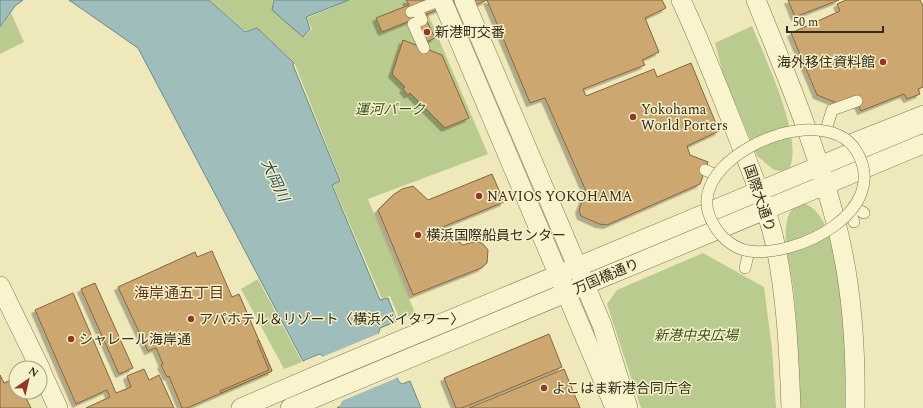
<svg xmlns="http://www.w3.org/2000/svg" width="923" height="408" viewBox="0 0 923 408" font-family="Spectral,'Noto Sans JP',serif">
<defs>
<filter id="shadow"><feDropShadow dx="-3.5" dy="3.5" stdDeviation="0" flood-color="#0004"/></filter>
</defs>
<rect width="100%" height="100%" fill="#eee8bb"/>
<!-- green -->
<g fill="#bacb8f">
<polygon points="210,0 273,0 272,10 304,37 312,29 307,18 350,0 422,0 488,154 368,199 415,313 400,320 390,296 382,299 333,185 341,181 294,62 257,28 245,31"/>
<polygon points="11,13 24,42 0,54 0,28"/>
<path d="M752,26C764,56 805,140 789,169L780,171L774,170L757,156L723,73L715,43Z"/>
<path d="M801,203C848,209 847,371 846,408H798C797,370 798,332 794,294C792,270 782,246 787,221C789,211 792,208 801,203Z"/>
<polygon points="703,253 764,287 772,349 776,408 641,408 607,304 617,290"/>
<polygon points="258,279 302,362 284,369 241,289"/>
</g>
<!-- water -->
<g fill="#9fbebb" stroke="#678b89">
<polygon points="0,0 23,0 15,6 0,27"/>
<polygon points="69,0 209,0 245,32 257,28 294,63 293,65 340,181 332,185 380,300 388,298 397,321 380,328 378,335 399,382 402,384 410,381 421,408 337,408 342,404 323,356 320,354 303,361 138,48"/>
<polygon points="274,0 349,0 306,17 310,29 303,37 272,10"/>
</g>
<!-- pier -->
<polygon fill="#eee8bb" points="387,327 382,330 380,334 399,377 342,401 341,405 335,408 340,404 321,357 305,362 304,361 319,355 322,357 380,333 381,329"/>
<!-- building -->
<g fill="#cda770" stroke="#84653b" filter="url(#shadow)">
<polygon points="406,0 462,0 382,32 376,18 409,5"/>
<polygon points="470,0 662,0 666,8 645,18 659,52 642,60 645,65 583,89 586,96 654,69 657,77 691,63 719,131 687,146 690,155 708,162 700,184 607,225 599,224 581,216 579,210 583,199 589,198 545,98 530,103 487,0 473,6"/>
<polygon points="788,0 839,0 795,17"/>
<polygon points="846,0 920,0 923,6 923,87 918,89 920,94 907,99 904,94 861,111 854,96 837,103 817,95 791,33 840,11 837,4"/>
<polygon points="427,21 435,38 426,42 419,25"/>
<polygon points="403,40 442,55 469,118 445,128 410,93 408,95 403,89 405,87 392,74"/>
<polygon points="492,174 504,202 440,228 463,245 477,241 483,244 488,250 487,263 481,268 413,295 378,210 393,195 402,189 413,186 428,200"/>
<polygon points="212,251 232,297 239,294 272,371 187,408 182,408 169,376 167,377 161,365 163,364 156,348 148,351 118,287 195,252 197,257"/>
<polygon points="95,283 133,368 119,374 81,289"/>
<polygon points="73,293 116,393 131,387 127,376 144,369 149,380 159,375 174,408 86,408 110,397 107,390 76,404 35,310"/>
<polygon points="549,334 562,367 462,408 456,408 444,378"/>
<polygon points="259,340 272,371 221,393 220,391 269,370 257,341"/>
<polygon points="564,369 580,408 469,408"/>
<polygon points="0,375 4,383 16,378 16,392 23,392 31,408 0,408"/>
</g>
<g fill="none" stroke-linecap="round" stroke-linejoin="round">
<defs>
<g id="pedestrian">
<polyline points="417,10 422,20 413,24 424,48"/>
<polyline points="411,12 441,0"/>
<polyline points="826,130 832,110 857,101"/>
<polyline points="847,141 923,111"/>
<polyline points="705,170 716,175"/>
<polyline points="854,207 864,213"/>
<polyline points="850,212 854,222"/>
<polyline points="745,268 749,251"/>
</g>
<g id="tertiary">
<polyline points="442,0 615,408"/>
<polyline points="464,0 602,325 628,408"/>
<path d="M681,0C703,48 722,96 741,145C752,173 764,202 772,231C786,285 789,352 791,408"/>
<path d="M756,0C786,74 819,153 838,231C852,288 856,349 855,408"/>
<polyline points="0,286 40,368"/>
<polyline points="40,369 58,408"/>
<polyline points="241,408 327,371 923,123"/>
<polyline points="290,408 923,144"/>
</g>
</defs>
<!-- pedestrian casing -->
<use href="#pedestrian" stroke="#857755" stroke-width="12"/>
<!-- tertiary casing -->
<use href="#tertiary" stroke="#857755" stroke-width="20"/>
<!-- pedestrian -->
<use href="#pedestrian" stroke="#f9f4ce" stroke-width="11"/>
<!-- tertiary -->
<use href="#tertiary" stroke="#f9f4ce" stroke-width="19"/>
<defs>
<path id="pedestrian-bridge" d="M804,130C825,129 846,133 857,152C891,211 797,258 749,251C735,249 721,238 714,225C687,182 743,145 778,135C786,132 796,131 804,130Z"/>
</defs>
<!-- pedestrian-bridge casing -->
<use href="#pedestrian-bridge" stroke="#857755" stroke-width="12" stroke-linecap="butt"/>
<!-- pedestrian-bridge -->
<use href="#pedestrian-bridge" stroke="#f9f4ce" stroke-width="11"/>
</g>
<!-- markers -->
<g fill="#943724" stroke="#f5f1ca" stroke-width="1.5">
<circle cx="427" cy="32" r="4"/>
<circle cx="883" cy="62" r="4"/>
<circle cx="633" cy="117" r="4"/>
<circle cx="479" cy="196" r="4"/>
<circle cx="418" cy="235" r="4"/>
<circle cx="191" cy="319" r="4"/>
<circle cx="71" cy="339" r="4"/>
<circle cx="544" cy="388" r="4"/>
</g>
<g text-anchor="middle" stroke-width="3" stroke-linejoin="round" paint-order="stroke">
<!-- poi labels -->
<g font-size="14" fill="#342b1a" stroke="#f5f1ca" text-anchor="start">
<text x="435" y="37">新港町交番</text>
<text x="875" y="67" text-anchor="end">海外移住資料館</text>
<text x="641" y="114">Yokohama<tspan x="641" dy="16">World Porters</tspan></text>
<text x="487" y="201">NAVIOS YOKOHAMA</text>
<text x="426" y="240">横浜国際船員センター</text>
<text x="199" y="324">アパホテル＆リゾート〈横浜ベイタワー〉</text>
<text x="79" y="344">シャレール海岸通</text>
<text x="552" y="393">よこはま新港合同庁舎</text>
</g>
<!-- park labels -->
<g font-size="14" font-style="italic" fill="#3c5020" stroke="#f5f1ca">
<text x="390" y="114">運河パーク</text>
<text x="696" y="340">新港中央広場</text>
</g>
<!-- street labels -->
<g font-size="14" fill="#342b1a" stroke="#f5f1ca">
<text transform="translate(760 198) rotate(71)" y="5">国際大通り</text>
<text transform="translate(606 276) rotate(-23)" y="5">万国橋通り</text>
</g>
<!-- water labels -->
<g font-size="15" font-style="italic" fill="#294f54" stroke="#f5f1ca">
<text transform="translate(275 180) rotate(65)" y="5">大岡川</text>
</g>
<!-- neighbourhood labels -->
<g font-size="15" fill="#613519" stroke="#f5f1ca">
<text x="179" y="298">海岸通五丁目</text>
</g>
</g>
<!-- north arrow -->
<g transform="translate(28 380) rotate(34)"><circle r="19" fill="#f5f1ca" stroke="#a8a284"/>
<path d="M0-3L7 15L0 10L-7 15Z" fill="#943724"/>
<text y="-6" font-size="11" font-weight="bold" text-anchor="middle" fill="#342b1a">N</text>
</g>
<!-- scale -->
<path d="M787 26v6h96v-6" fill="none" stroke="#342b1a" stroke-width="2"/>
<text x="793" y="26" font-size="12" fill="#342b1a" stroke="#f5f1ca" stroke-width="3" paint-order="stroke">50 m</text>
</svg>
